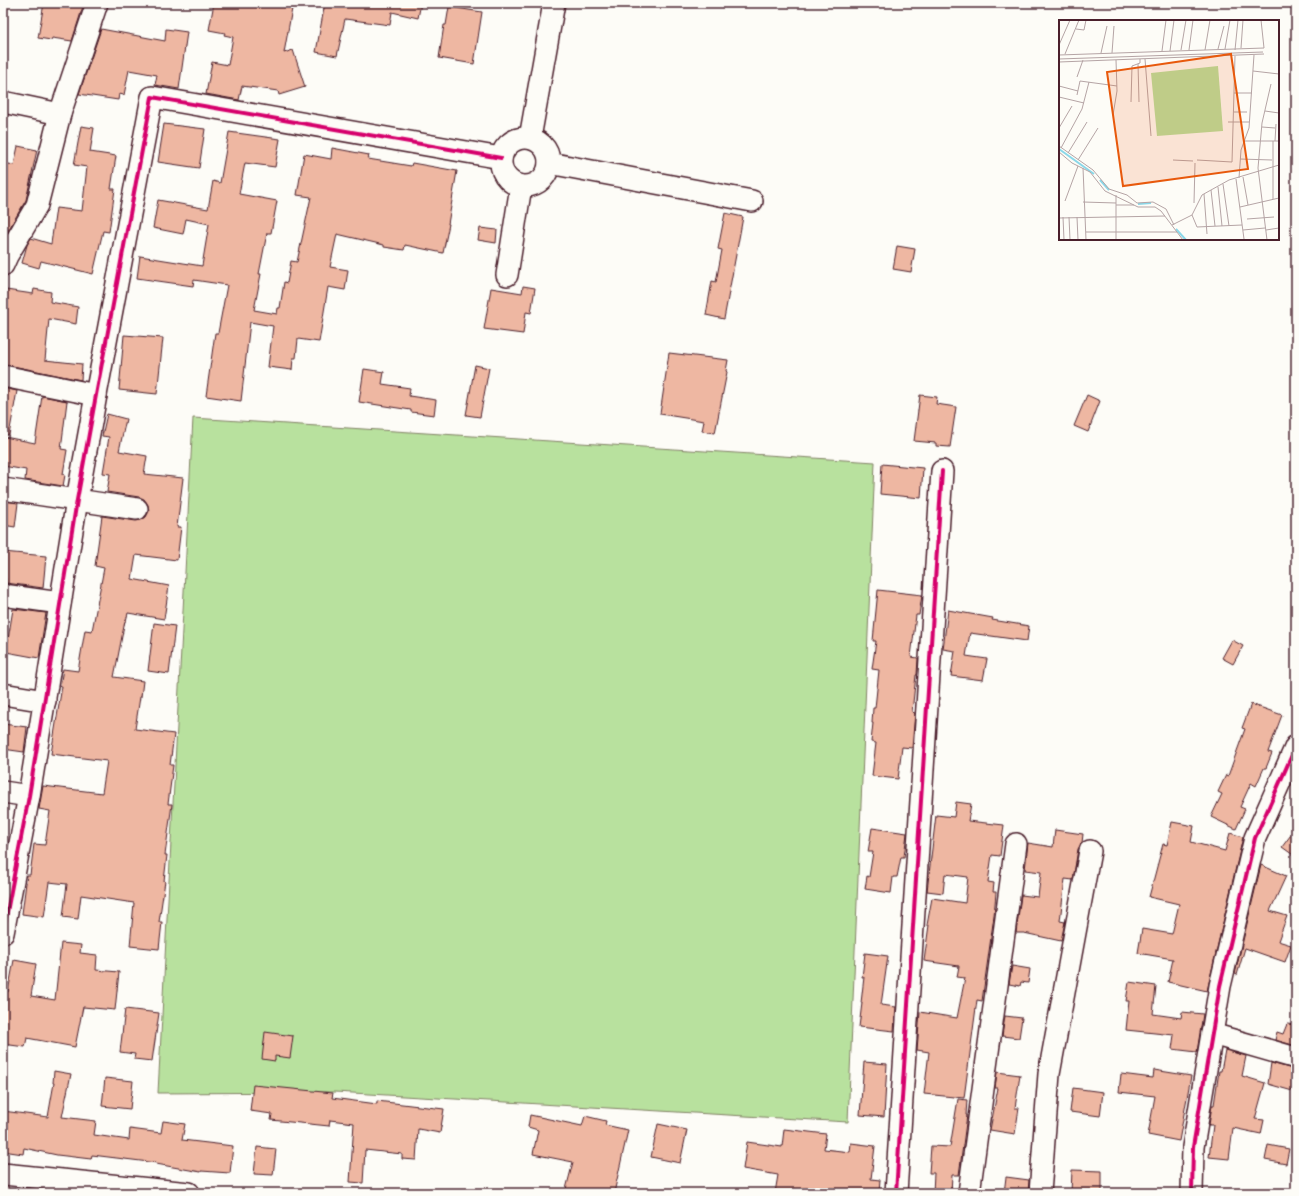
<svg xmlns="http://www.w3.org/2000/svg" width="1299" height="1196" viewBox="0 0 1299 1196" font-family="'Playpen Sans',sans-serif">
<rect width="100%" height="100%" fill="#fdfcf7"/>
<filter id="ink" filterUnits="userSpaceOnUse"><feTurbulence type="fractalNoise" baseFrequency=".025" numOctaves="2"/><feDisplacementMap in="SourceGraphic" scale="8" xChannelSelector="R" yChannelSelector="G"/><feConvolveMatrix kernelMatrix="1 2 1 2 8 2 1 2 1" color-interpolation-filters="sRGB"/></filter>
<g filter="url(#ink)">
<!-- green -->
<polygon fill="#b8e19e" stroke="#818064" points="193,418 875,462 848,1122 335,1092 158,1093"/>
<!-- building -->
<g fill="#eeb7a2" stroke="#4a1f2b">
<polygon points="44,3 84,3 72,41 52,38 51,40 38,38"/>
<polygon points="214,3 293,3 284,53 293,50 305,87 279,95 278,91 242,86 239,100 206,94 212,62 228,65 233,37 224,35 225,33 209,30"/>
<polygon points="325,3 421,3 418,18 392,12 390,25 345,19 337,56 316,52"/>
<polygon points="449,7 482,12 474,64 439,58 444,25 446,25"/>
<polygon points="101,29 165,41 166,29 187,32 179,89 155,85 157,75 129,70 124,95 119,94 118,100 79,94"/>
<polygon points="164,124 205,129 199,168 158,162"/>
<polygon points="81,126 94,128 90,152 116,156 111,189 115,189 109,232 103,231 93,274 41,261 39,268 22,263 27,245 31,238 51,244 56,208 82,211 87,167 74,165"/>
<polygon points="229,132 280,139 275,167 245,163 239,194 277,201 271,233 267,233 259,274 261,274 254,310 277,314 278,308 280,308 284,282 287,283 291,261 297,262 311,197 297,195 304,154 331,159 332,148 369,155 368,159 411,166 412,163 457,171 448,224 449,224 443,253 405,245 404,250 384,247 384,245 337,234 330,267 348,270 345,290 328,287 319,342 298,339 296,358 293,358 292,370 268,367 273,326 250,322 241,401 206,396 215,333 218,333 227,285 194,280 193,286 137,278 140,256 202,266 209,224 186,219 183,234 153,228 158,200 208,209 213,181 220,183"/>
<polygon points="18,146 37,150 26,200 3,239 3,163 14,165"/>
<polygon points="725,213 743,217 724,319 706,315 712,281 716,282 722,250 718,249"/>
<polygon points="480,228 497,230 496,243 478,240"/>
<polygon points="897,246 915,249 911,272 893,269"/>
<polygon points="523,286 535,288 531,313 526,312 523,334 484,329 491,288 522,293"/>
<polygon points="34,289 51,292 50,302 78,307 76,324 49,319 45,360 82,364 81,380 3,364 3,307 6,290 33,294"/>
<polygon points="124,335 163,338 157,394 119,390"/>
<polygon points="669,353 728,360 726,371 727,372 715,433 702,431 704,421 660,414"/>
<polygon points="475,365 489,368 480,417 466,415"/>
<polygon points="364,369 384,372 382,384 410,388 409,396 436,400 434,415 411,412 411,410 359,402"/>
<polygon points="3,388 17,391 9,435 3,434"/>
<polygon points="920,395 937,397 936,404 956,407 950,447 936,446 936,443 914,441"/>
<polygon points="1087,395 1100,401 1088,432 1074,426"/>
<polygon points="42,396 67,401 61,449 67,450 63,474 65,475 63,486 25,480 26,470 3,466 3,445 5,437 35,443"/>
<polygon points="107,414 126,419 119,451 147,456 144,474 183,478 177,527 181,527 177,560 136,555 132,579 169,586 164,619 128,613 126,621 125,621 114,677 143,681 141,697 140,697 135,729 174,734 170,765 173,765 168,804 172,804 165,855 167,855 164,881 165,881 159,922 162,922 159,949 130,946 134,903 81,895 78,919 63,917 67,884 49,882 44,917 22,914 27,875 30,875 34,844 45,845 50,811 39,809 43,786 102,793 107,761 51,754 62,686 60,686 63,669 78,671 85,630 92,631 104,568 95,566 102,516 136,521 141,520 146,517 149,511 148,505 144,499 139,497 107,492 110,474 103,473 109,437 102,436"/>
<polygon points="882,464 923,468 921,498 880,494"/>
<polygon points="3,501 18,503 15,527 3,525"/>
<polygon points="3,552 46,556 43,588 6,583 6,578 3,578"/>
<polygon points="878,590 922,595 919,615 916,615 911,657 918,658 917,675 916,675 912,712 915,713 912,748 902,747 898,779 872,776 876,743 871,742 873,723 872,723 873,708 875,708 879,670 872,669 876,641 873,641"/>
<polygon points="13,609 46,613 39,658 6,652"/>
<polygon points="948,610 993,618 992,620 1029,626 1027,641 970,633 966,656 987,659 983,680 951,676 955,651 943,649"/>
<polygon points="154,623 175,626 169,674 148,671"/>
<polygon points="1232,640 1243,646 1233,664 1222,658"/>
<polygon points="1251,704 1282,715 1268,752 1272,753 1266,768 1264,768 1256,786 1251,783 1240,807 1245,809 1236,829 1211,817 1222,794 1218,792 1226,775 1228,776 1245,729 1242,728"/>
<polygon points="3,724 27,727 24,752 3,749"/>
<polygon points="956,802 971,804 968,821 1004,825 1000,856 992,855 988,882 994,883 993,892 996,892 994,916 982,1001 977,1000 964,1098 924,1094 929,1052 917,1050 920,1012 957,1018 965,978 957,977 959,966 924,961 929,925 927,925 932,898 965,903 968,877 945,874 943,893 927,891 936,815 954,817"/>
<polygon points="1172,822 1194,826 1191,842 1225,851 1230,833 1243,837 1207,991 1168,982 1173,959 1138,953 1142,929 1172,934 1179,904 1149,897 1163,844 1167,845"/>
<polygon points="872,828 907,833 904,857 901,857 897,877 893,877 891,893 865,889 867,876 869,877 873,852 868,852"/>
<polygon points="1296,828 1296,857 1282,847"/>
<polygon points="1055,830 1083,834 1082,843 1078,849 1073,880 1065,879 1060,921 1065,922 1061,941 1024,933 1016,933 1021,895 1038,897 1041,872 1025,870 1028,843 1053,847"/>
<polygon points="1261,865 1286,876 1270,911 1287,916 1278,941 1291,945 1285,962 1245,948 1237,975 1235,974"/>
<polygon points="61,943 81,945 80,953 97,955 96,970 119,972 115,1010 83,1007 75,1047 27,1038 25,1047 3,1044 3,1005 5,991 8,992 14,960 36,964 31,996 55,1000"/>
<polygon points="865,953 888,956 881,1005 896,1007 894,1031 859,1027 862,1003 861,1003 864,977 862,977"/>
<polygon points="1012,966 1030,969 1028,983 1021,982 1020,986 1009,984"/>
<polygon points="1129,982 1156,986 1153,1014 1181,1018 1182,1012 1203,1014 1197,1052 1172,1049 1174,1035 1126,1030 1129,1001 1126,1001"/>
<polygon points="125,1009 159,1013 152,1061 134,1059 135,1054 120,1052"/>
<polygon points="1005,1016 1022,1018 1019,1038 1002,1036"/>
<polygon points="1287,1024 1296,1025 1296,1046 1275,1040 1277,1032 1283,1034"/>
<polygon points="265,1032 293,1036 290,1058 275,1056 275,1061 262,1059"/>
<polygon points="1225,1050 1246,1056 1242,1076 1265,1083 1255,1119 1264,1120 1261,1134 1233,1128 1229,1159 1209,1157 1213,1125 1209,1125 1212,1105 1214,1105 1219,1071 1221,1071"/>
<polygon points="864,1062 887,1064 884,1117 860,1115"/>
<polygon points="1271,1063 1296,1070 1296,1092 1268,1084"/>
<polygon points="1154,1070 1191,1076 1179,1141 1148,1135 1155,1096 1119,1092 1121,1074 1153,1078"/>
<polygon points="54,1071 71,1074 62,1117 96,1121 94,1135 129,1140 130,1129 161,1133 163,1121 185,1124 182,1140 233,1146 230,1173 201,1171 201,1172 156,1164 157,1163 92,1155 91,1159 57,1155 24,1148 23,1154 3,1151 3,1111 48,1117 54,1083 53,1083"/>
<polygon points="997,1072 1020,1075 1015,1108 1019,1108 1015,1134 990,1130 998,1088 995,1088"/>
<polygon points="105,1078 133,1081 130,1109 102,1106"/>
<polygon points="253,1085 333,1093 332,1098 377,1104 377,1101 444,1109 440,1133 418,1129 416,1160 402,1159 402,1154 365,1150 363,1183 350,1182 354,1123 330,1120 329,1126 271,1120 272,1114 250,1111"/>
<polygon points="1073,1088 1103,1092 1100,1116 1070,1112"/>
<polygon points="958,1099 967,1100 966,1115 967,1115 959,1175 952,1175 951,1193 933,1193 934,1173 929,1173 931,1146 950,1147"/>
<polygon points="530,1115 582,1126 585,1116 606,1121 605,1125 628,1130 614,1193 565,1193 573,1162 533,1154 538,1130 528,1127"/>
<polygon points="658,1124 687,1130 680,1163 651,1157"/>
<polygon points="784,1129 826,1134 824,1149 850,1152 851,1143 875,1146 871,1179 880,1180 879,1193 775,1193 778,1175 743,1169 747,1142 782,1147"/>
<polygon points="1268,1145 1289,1149 1286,1164 1265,1160"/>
<polygon points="257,1147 276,1149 273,1175 254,1174"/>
<polygon points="1072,1170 1102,1171 1102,1193 1071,1193"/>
<polygon points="1006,1177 1029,1180 1028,1193 1004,1193"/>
</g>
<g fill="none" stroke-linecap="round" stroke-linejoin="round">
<defs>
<g id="minor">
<polyline points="3,102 60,114"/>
<circle cx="525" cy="162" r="24"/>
<polyline points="530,138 554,3"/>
<polyline points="549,163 752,201"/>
<polyline points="3,265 7,256 37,205 60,114 97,3"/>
<polyline points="507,275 521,186"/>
<polyline points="3,376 96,395"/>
<polyline points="3,489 137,509"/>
<polyline points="3,595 60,603"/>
<polyline points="3,694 45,701"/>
<polyline points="3,792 29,796"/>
<polyline points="3,933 29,796 77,500 96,395 152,97 501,158"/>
<polyline points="1212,1034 1296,1058"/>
<polyline points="3,1174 189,1193"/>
<polyline points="896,1193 942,471"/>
<polyline points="969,1193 1016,844"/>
<polyline points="1040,1193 1049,1074 1090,851"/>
<polyline points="1192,1193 1193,1147 1220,986 1255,838 1296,746"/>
</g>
</defs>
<!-- minor casing -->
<use href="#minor" stroke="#4a1f2b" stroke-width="24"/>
<!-- minor -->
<use href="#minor" stroke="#fdfcf7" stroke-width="21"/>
<defs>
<g id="cycleway">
<polyline points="3,933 29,796 77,500 96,395 152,97 501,158"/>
<polyline points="896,1193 942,471"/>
<polyline points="1192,1193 1193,1147 1220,986 1255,838 1296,746"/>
</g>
</defs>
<!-- cycleway casing -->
<use href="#cycleway" stroke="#fdfcf7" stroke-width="6"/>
<!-- cycleway -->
<use href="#cycleway" stroke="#d6006c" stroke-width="4"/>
</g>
</g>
<!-- overview -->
<g transform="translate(1059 20)">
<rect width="220" height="220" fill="#fdfcf7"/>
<path d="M159,46L164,111L98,116L92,53Z" fill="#b8e19e"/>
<path fill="none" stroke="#8ad8e9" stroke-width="2" d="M0,129L35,154M41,160L50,170M79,184L92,183M117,209L127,220"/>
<path fill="none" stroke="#b5a4a5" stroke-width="1" d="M202,0L205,28M17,9L25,10L27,0M0,25L11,0M182,28L184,0M159,29L165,6M166,29L171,0M122,30L127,0M130,30L134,0M146,30L151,0M176,30L179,0M103,31L107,0M111,31L115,0M42,33L48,6M53,33L55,6M6,34L20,0M0,35L205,28M0,39L204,32M86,39L92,116M0,42L205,34M79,44L80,82M194,51L220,54M18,57L24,40M0,66L19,71M175,73H193M18,75L21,61L58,66M0,77L25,83M72,82L73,46L81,43V39M206,91L220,93M175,92H188M54,95L58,71L57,40M169,102H190M203,107L216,108M0,108L13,86M185,121H220M214,121V179M216,121L217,104M0,126L34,150L50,169L68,175L78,183L94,182L107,189L115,205M2,128L23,89L30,62M0,132L13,143L31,152L46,171L79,187H96L102,191L124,220M9,133L28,102M181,139L213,140M19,140L39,108M114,140L134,141M138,140L173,142L176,36M24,148L27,220M184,157L189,185M180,158L182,130L190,108L195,35M177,159L185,219M164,164L170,206M159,167L163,206M152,170L156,206M145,174L148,214M6,181L19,146M24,182L57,183M135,183L136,143M57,185H75M181,187L220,178M133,195L138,207L183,205M4,197L5,220M10,197L11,220M18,197L19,220M0,198L106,196M188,199L215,197M113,205L133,195L143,175L170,160L220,145M184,210L206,208M207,210L220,208M27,212H118M57,220V175M208,220L199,148L203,103L212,64"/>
<path fill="#e8590c" fill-opacity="0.15" stroke="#e8590c" stroke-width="2" d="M172,34L189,149L64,166L48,52Z"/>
<rect width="220" height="220" fill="none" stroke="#4a1f2b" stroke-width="2"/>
</g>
<!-- margin -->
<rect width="1299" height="1196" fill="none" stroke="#fdfcf7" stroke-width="16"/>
<rect x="8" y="8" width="1283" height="1180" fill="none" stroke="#4a1f2b" stroke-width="1.5" filter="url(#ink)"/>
</svg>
